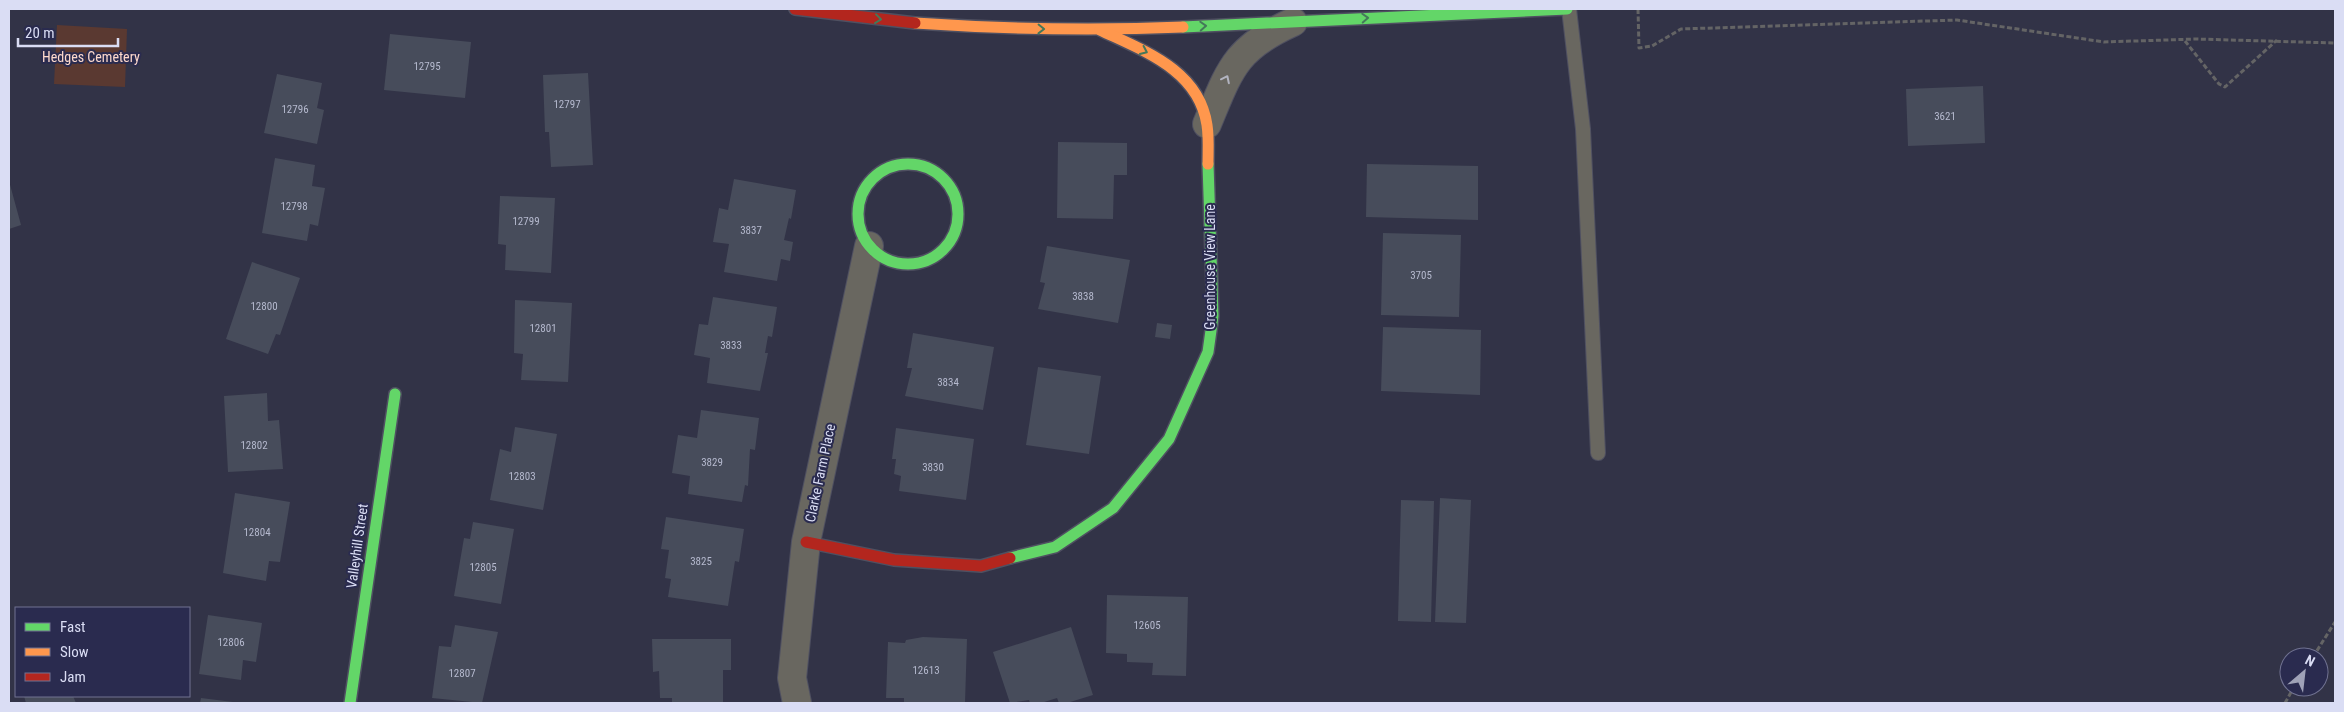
<svg xmlns="http://www.w3.org/2000/svg" width="2344" height="712" viewBox="0 0 2344 712" font-family="'Roboto Condensed',sans-serif">
<rect width="100%" height="100%" fill="#323347"/>
<!-- green -->
<polygon fill="#5a3931" points="57,25 127,29 125,87 54,84"/>
<!-- building -->
<g fill="#474c5b">
<polygon points="390,34 471,42 465,98 384,90"/>
<polygon points="588,73 593,165 551,167 549,132 545,132 543,75"/>
<polygon points="277,74 322,83 317,108 324,110 317,144 264,133"/>
<polygon points="1983,86 1985,143 1908,146 1906,89"/>
<polygon points="1058,142 1127,143 1127,175 1114,175 1113,219 1057,218"/>
<polygon points="275,158 315,165 312,186 325,188 318,226 310,224 307,241 262,233"/>
<polygon points="1367,164 1478,166 1478,220 1366,217"/>
<polygon points="734,179 796,190 791,219 789,218 784,240 793,242 790,261 781,259 777,281 724,272 729,244 713,242 719,208 728,210"/>
<polygon points="9,181 21,225 9,229"/>
<polygon points="500,196 555,198 551,273 505,270 506,245 498,244"/>
<polygon points="1383,233 1461,235 1459,317 1381,315"/>
<polygon points="1047,246 1130,260 1118,323 1038,309 1045,283 1040,282"/>
<polygon points="252,262 300,278 280,335 276,334 268,354 226,339"/>
<polygon points="713,297 777,307 772,337 768,336 765,353 768,353 760,391 707,383 710,358 694,355 699,324 708,325"/>
<polygon points="515,300 572,303 568,382 521,380 523,354 514,353"/>
<polygon points="1157,323 1172,325 1170,339 1155,337"/>
<polygon points="1383,327 1481,330 1480,395 1381,391"/>
<polygon points="913,333 994,347 983,410 905,396 912,368 907,368"/>
<polygon points="1038,367 1101,376 1089,454 1026,445"/>
<polygon points="267,393 268,421 279,420 283,469 228,472 224,396"/>
<polygon points="701,410 759,418 755,450 750,449 748,486 745,485 742,502 688,494 690,476 672,473 678,435 697,438"/>
<polygon points="515,427 557,434 543,510 490,500 500,449 511,452"/>
<polygon points="896,428 974,439 966,500 899,491 901,476 894,474 896,459 892,459"/>
<polygon points="235,493 290,502 280,562 269,561 266,581 223,573"/>
<polygon points="1440,498 1471,500 1466,623 1435,622"/>
<polygon points="1401,500 1434,501 1431,622 1398,621"/>
<polygon points="666,517 744,529 739,562 735,561 728,606 668,597 671,579 665,578 669,550 661,549"/>
<polygon points="473,522 514,529 501,604 454,596 464,538 470,539"/>
<polygon points="1107,595 1188,597 1186,676 1152,675 1153,663 1127,662 1127,654 1106,653"/>
<polygon points="208,615 262,623 256,662 243,660 241,680 199,674"/>
<polygon points="455,625 498,632 482,703 432,698 439,646 451,647"/>
<polygon points="1071,627 1093,695 1067,703 1059,703 1057,698 1041,703 1030,703 1029,700 1010,703 993,652"/>
<polygon points="923,637 967,639 965,703 904,703 904,698 886,698 888,642 905,643 906,640"/>
<polygon points="652,639 731,639 731,670 723,670 723,703 672,703 672,698 660,698 659,671 653,672"/>
<polygon points="24,696 73,696 76,703 26,703"/>
<polygon points="201,698 233,702 233,703 200,703"/>
</g>
<g fill="none" stroke-linecap="round" stroke-linejoin="round">
<defs>
<polyline id="lane" points="1569,9 1583,129 1598,453"/>
<g id="street">
<path d="M1207,124C1230,69 1235,48 1293,22"/>
<polyline points="797,703 792,678 806,542 869,246"/>
</g>
<g id="fast">
<polyline points="1183,27 1567,9"/>
<circle cx="908" cy="214" r="50"/>
<polyline points="1010,558 1055,547 1113,508 1169,439 1208,352 1213,316 1208,164"/>
<polyline points="350,703 395,394"/>
</g>
<g id="slow">
<path d="M915,23C1004,29 1093,31 1183,27"/>
<path d="M1100,30C1144,51 1199,70 1207,125C1209,138 1208,151 1208,164"/>
</g>
<g id="jam">
<polyline points="795,9 915,23"/>
<polyline points="806,542 894,560 981,566 1010,558"/>
</g>
</defs>
<!-- lane casing -->
<use href="#lane" stroke="#4f5061" stroke-width="16"/>
<!-- street casing -->
<use href="#street" stroke="#4f5061" stroke-width="30"/>
<!-- fast casing -->
<use href="#fast" stroke="#4f5061" stroke-width="14"/>
<!-- slow casing -->
<use href="#slow" stroke="#4f5061" stroke-width="14"/>
<!-- jam casing -->
<use href="#jam" stroke="#4f5061" stroke-width="14"/>
<!-- path -->
<g stroke="#646465" stroke-width="3" stroke-dasharray="5 2.5" stroke-linecap="butt">
<polyline points="1638,9 1639,48 1652,46 1681,29 1957,20 2104,42 2196,39 2335,43"/>
<polyline points="2185,41 2219,84 2225,87 2277,40"/>
<polyline points="2313,657 2335,622"/>
<polyline points="2285,703 2294,687"/>
</g>
<!-- lane -->
<use href="#lane" stroke="#696760" stroke-width="14"/>
<!-- street -->
<use href="#street" stroke="#696760" stroke-width="28"/>
<!-- fast -->
<use href="#fast" stroke="#63d668" stroke-width="11"/>
<!-- slow -->
<use href="#slow" stroke="#ff974d" stroke-width="11"/>
<!-- jam -->
<use href="#jam" stroke="#b3261e" stroke-width="11"/>
</g>
<!-- one-way arrows -->
<defs><path id="oneway-chevron" d="M-2-3.5L2.5 0L-2 3.5" fill="none" stroke-width="1.6" stroke-linecap="round" stroke-linejoin="round" transform="scale(1.25)"/></defs>
<g stroke="#44785a">
<use href="#oneway-chevron" transform="translate(1365 18) rotate(-3)"/>
<use href="#oneway-chevron" transform="translate(878 19) rotate(7)"/>
<use href="#oneway-chevron" transform="translate(1203 26) rotate(-3)"/>
<use href="#oneway-chevron" transform="translate(1041 29) rotate(1)"/>
<use href="#oneway-chevron" transform="translate(1144 51) rotate(25)"/>
</g>
<use stroke="#b2b4c0" href="#oneway-chevron" transform="translate(1226 79) rotate(-64)"/>
<g text-anchor="middle" stroke-width="4" stroke-linejoin="round" paint-order="stroke">
<!-- number labels -->
<g font-size="11" fill="#b5b9ce">
<text x="427" y="70">12795</text>
<text x="567" y="108">12797</text>
<text x="295" y="113">12796</text>
<text x="1945" y="120">3621</text>
<text x="294" y="210">12798</text>
<text x="526" y="225">12799</text>
<text x="751" y="234">3837</text>
<text x="1421" y="279">3705</text>
<text x="1083" y="300">3838</text>
<text x="264" y="310">12800</text>
<text x="543" y="332">12801</text>
<text x="731" y="349">3833</text>
<text x="948" y="386">3834</text>
<text x="254" y="449">12802</text>
<text x="712" y="466">3829</text>
<text x="933" y="471">3830</text>
<text x="522" y="480">12803</text>
<text x="257" y="536">12804</text>
<text x="701" y="565">3825</text>
<text x="483" y="571">12805</text>
<text x="1147" y="629">12605</text>
<text x="231" y="646">12806</text>
<text x="926" y="674">12613</text>
<text x="462" y="677">12807</text>
</g>
<!-- park labels -->
<g font-size="14" fill="#fdd9cc" stroke="#2a2b4f">
<text x="91" y="62">Hedges Cemetery</text>
</g>
<!-- street labels -->
<g font-size="14" fill="#daddf4" stroke="#2a2b4f">
<text transform="translate(1210 267) rotate(-90)" y="5">Greenhouse View Lane</text>
<text transform="translate(820 473) rotate(-78)" y="5">Clarke Farm Place</text>
<text transform="translate(357 546) rotate(-82)" y="5">Valleyhill Street</text>
</g>
</g>
<!-- border -->
<rect width="2344" height="712" fill="none" stroke="#daddf4" stroke-width="20"/>
<!-- legend -->
<rect x="15" y="607" width="175" height="90" fill="#2a2b4f" stroke="#707291"/>
<rect x="25" y="623" width="25" height="8" fill="#63d668" stroke="#707291"/>
<text x="60" y="632" font-size="15" fill="#daddf4">Fast</text>
<rect x="25" y="648" width="25" height="8" fill="#ff974d" stroke="#707291"/>
<text x="60" y="657" font-size="15" fill="#daddf4">Slow</text>
<rect x="25" y="673" width="25" height="8" fill="#b3261e" stroke="#707291"/>
<text x="60" y="682" font-size="15" fill="#daddf4">Jam</text>
<!-- north arrow -->
<g transform="translate(2304 672) rotate(28)"><circle r="24" fill="#2a2b4f" stroke="#707291"/>
<path d="M0-4L9 19L0 12L-9 19Z" fill="#9fa2b7"/>
<text y="-8" font-size="14" font-weight="bold" text-anchor="middle" fill="#daddf4">N</text>
</g>
<!-- scale -->
<path d="M18 38v8h100v-8" fill="none" stroke="#daddf4" stroke-width="2.5"/>
<text x="25" y="38" font-size="15" fill="#daddf4" stroke="#2a2b4f" stroke-width="4" paint-order="stroke">20 m</text>
</svg>
